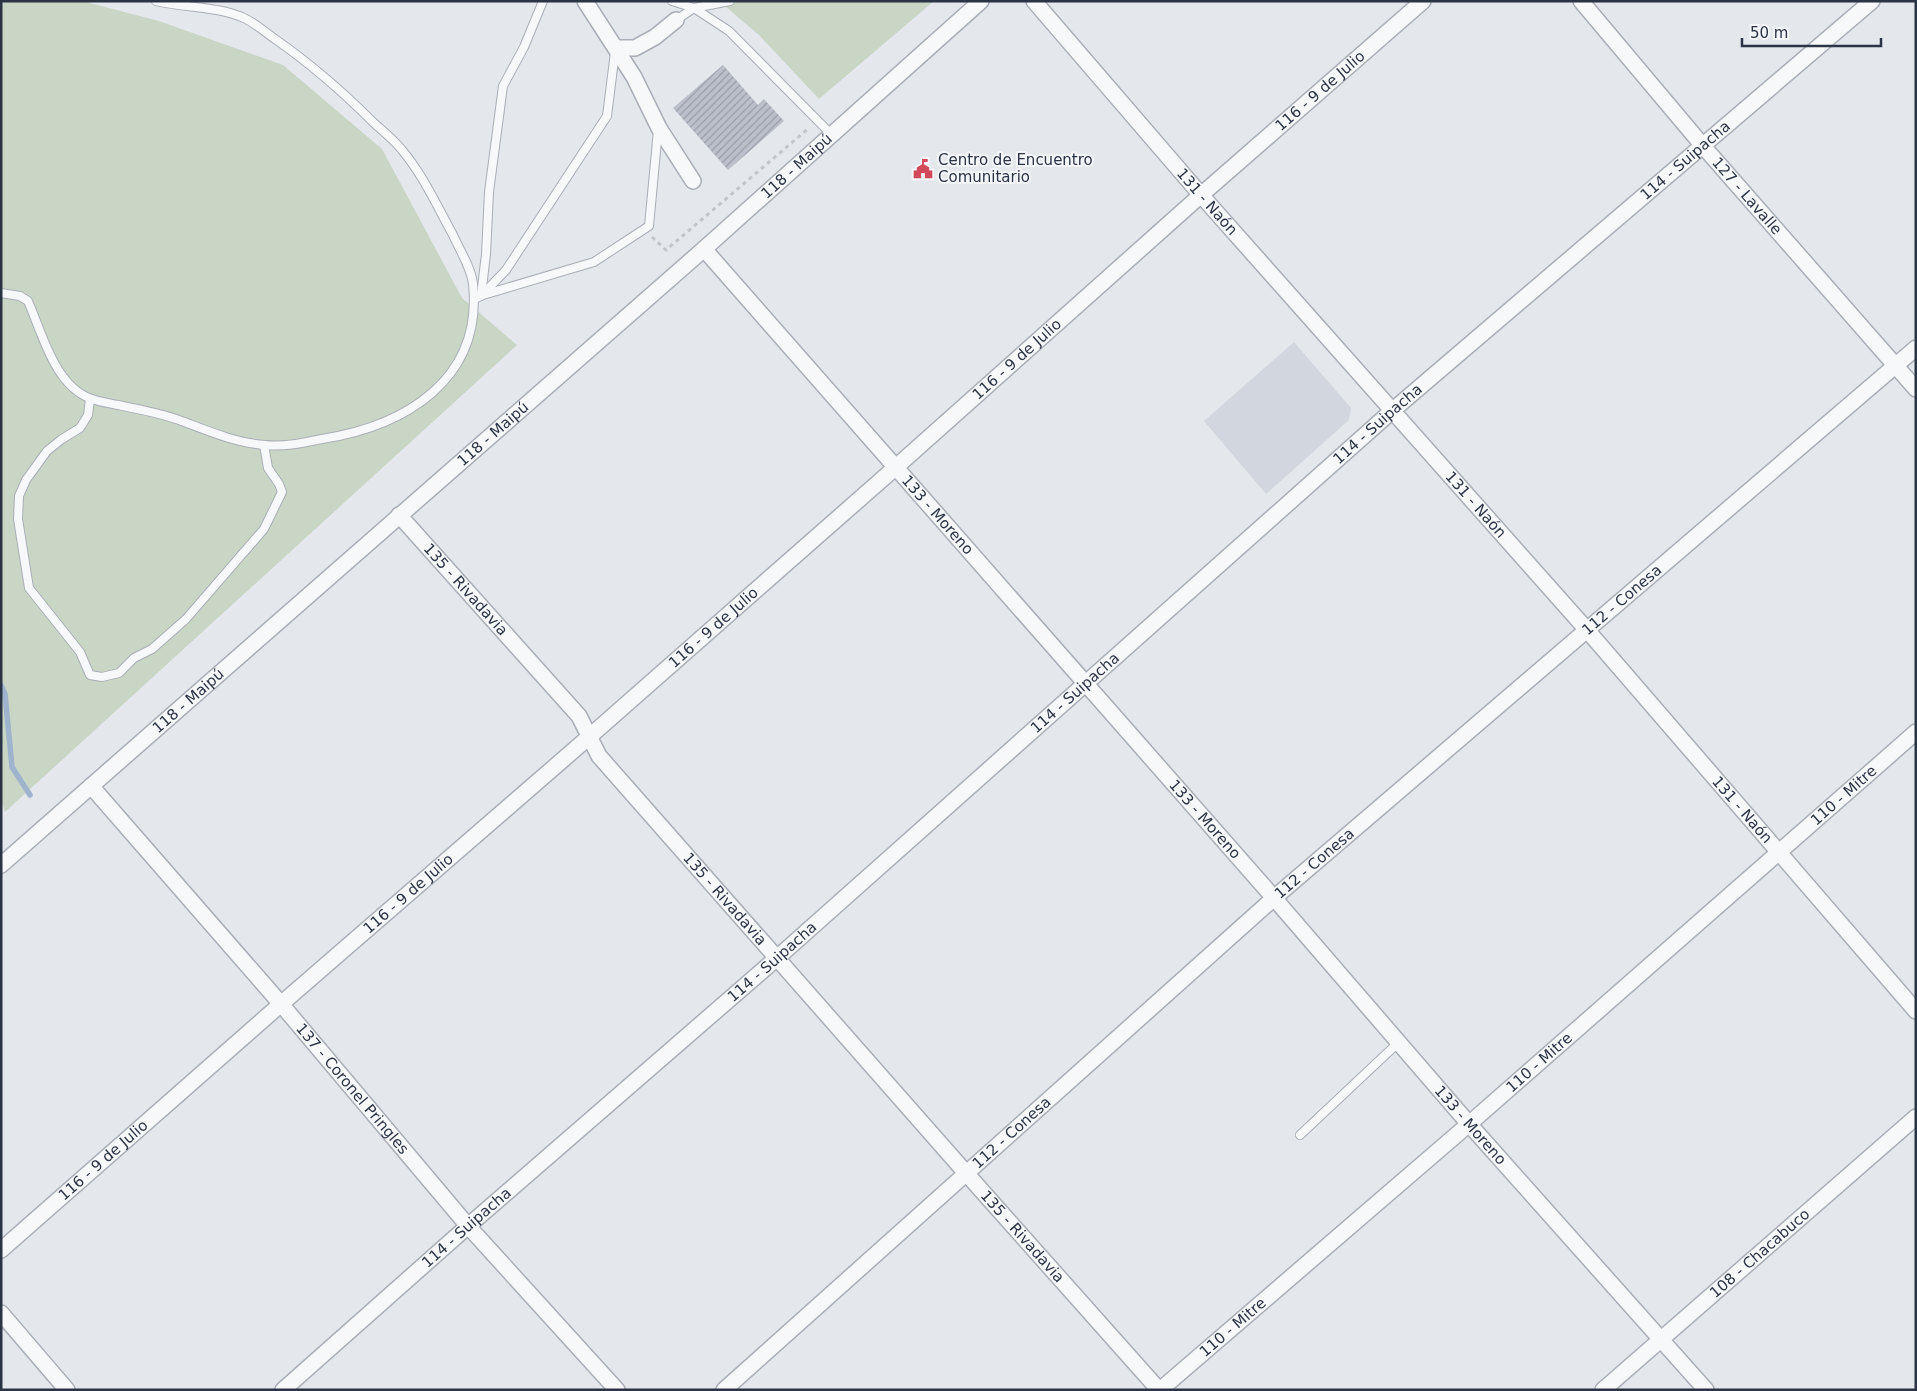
<svg xmlns="http://www.w3.org/2000/svg" width="1917" height="1391" viewBox="0 0 1917 1391" font-family="'DejaVu Sans',sans-serif">
<defs>
<pattern id="building-hatch" width="6" height="6" patternUnits="userSpaceOnUse" patternTransform="scale(1.25)"><rect width="6" height="6" fill="#bbc0ca"/><path d="M-1 1l2-2M0 6l6-6M5 7l2-2" fill="none" stroke="#989da6"/></pattern>
</defs>
<rect width="100%" height="100%" fill="#e4e7ec"/>
<!-- built -->
<polygon fill="#d2d6de" points="1294,342 1351,408 1349,420 1266,494 1204,421"/>
<!-- green -->
<g fill="#c9d6c5">
<polygon points="1,1 82,1 159,21 283,65 382,149 462,298 517,345 5,812 1,799"/>
<polygon points="719,1 934,1 819,99 759,35"/>
</g>
<g fill="none" stroke-linecap="round" stroke-linejoin="round">
<!-- stream -->
<polyline stroke="#9fb4cc" stroke-width="5.5" points="1,685 5,694 12,767 30,795"/>
</g>
<!-- building -->
<polygon fill="url(#building-hatch)" points="723,65 758,105 764,99 784,121 728,170 673,108"/>
<g fill="none" stroke-linecap="round" stroke-linejoin="round">
<defs>
<g id="lane">
<polyline points="672,1 694,8 729,31 832,135"/>
<polyline points="676,20 694,8 730,1"/>
<path d="M1,293L20,296L28,301C42,333 55,387 92,399C100,402 109,403 118,405C138,409 159,413 179,420C206,430 235,443 265,445C284,447 303,443 322,439C405,426 483,380 473,284C471,267 460,251 453,235C437,206 423,175 402,150C394,140 384,132 375,124C344,93 311,64 275,39C265,32 255,23 244,18C217,6 185,8 156,1"/>
<polyline points="483,295 594,262 649,226 658,130"/>
<polyline points="481,296 506,270 607,116 615,52"/>
<polyline points="474,299 481,296 486,254 489,192 503,86 524,47 543,1"/>
<polyline points="90,399 88,415 80,428 62,439 47,451 26,480 19,496 18,519 29,588 80,652 90,675 102,677 119,673 134,658 152,649 186,619 264,529 282,492 279,484 268,468 264,445"/>
<polyline points="1300,1135 1399,1042"/>
</g>
<g id="street">
<polyline points="585,1 634,77 659,128 693,181"/>
<path id="s1" d="M1034,1L1201,195L1587,630L1916,1011"/>
<path id="s2" d="M1581,1L1703,146L1916,389"/>
<polyline points="616,48 635,48 655,37 676,20"/>
<path id="s3" d="M704,249L1274,898L1469,1124L1706,1390"/>
<path id="s4" d="M399,515L579,716L599,756L966,1173L1159,1390"/>
<path id="s5" d="M91,786L281,1004L468,1226L617,1390"/>
<path id="s6" d="M1,865L704,249L981,1"/>
<path id="s7" d="M1,1250L281,1004L589,737L896,467L1201,195L1423,1"/>
<polyline points="1,1313 67,1390"/>
<path id="s8" d="M283,1390L468,1226L777,958L1393,410L1872,1"/>
<path id="s9" d="M724,1390L1274,898L1916,348"/>
<path id="s10" d="M1160,1390L1469,1124L1916,732"/>
<path id="s11" d="M1603,1390L1916,1117"/>
</g>
</defs>
<!-- lane casing -->
<use href="#lane" stroke="#a9aeb7" stroke-width="10"/>
<!-- street casing -->
<use href="#street" stroke="#a9aeb7" stroke-width="18"/>
<!-- path -->
<polyline stroke="#c2c5cb" stroke-width="3" stroke-dasharray="4 4" stroke-linecap="butt" points="652,237 666,250 809,128"/>
<!-- lane -->
<use href="#lane" stroke="#f7f8fa" stroke-width="8"/>
<!-- street -->
<use href="#street" stroke="#f7f8fa" stroke-width="15"/>
</g>
<!-- icons -->
<defs>
<symbol id="civic-bare" viewBox="-9 -9 18 18"><path d="M-.6-6.5H3V-4.5H.6V-3L4-1V1h2V6H-6V1h2V-1L-.6-3ZM-1.2 2.5V6h2.4V2.5Z" fill="#d1495b" stroke="#f4f6f9" stroke-width="2.5" paint-order="stroke"/></symbol>
</defs>
<g fill-rule="evenodd">
<use href="#civic-bare" x="909" y="155" width="28" height="28"/>
</g>
<g text-anchor="middle" stroke-width="4" stroke-linejoin="round" paint-order="stroke">
<!-- street labels -->
<g font-size="15" fill="#2b3445" stroke="#f4f6f9">
<text dy="5" stroke="none"><textPath href="#s7" startOffset="1756">116 - 9 de Julio</textPath></text>
<text dy="5" stroke="none"><textPath href="#s8" startOffset="1865">114 - Suipacha</textPath></text>
<text dy="5" stroke="none"><textPath href="#s6" startOffset="1059">118 - Maipú</textPath></text>
<text dy="5" stroke="none"><textPath href="#s2" startOffset="256">127 - Lavalle</textPath></text>
<text dy="5" stroke="none"><textPath href="#s1" startOffset="265">131 - Naón</textPath></text>
<text dy="5" stroke="none"><textPath href="#s7" startOffset="1351">116 - 9 de Julio</textPath></text>
<text dy="5" stroke="none"><textPath href="#s8" startOffset="1460">114 - Suipacha</textPath></text>
<text dy="5" stroke="none"><textPath href="#s6" startOffset="654">118 - Maipú</textPath></text>
<text dy="5" stroke="none"><textPath href="#s1" startOffset="670">131 - Naón</textPath></text>
<text dy="5" stroke="none"><textPath href="#s3" startOffset="354">133 - Moreno</textPath></text>
<text dy="5" stroke="none"><textPath href="#s4" startOffset="100">135 - Rivadavia</textPath></text>
<text dy="5" stroke="none"><textPath href="#s9" startOffset="1196">112 - Conesa</textPath></text>
<text dy="5" stroke="none"><textPath href="#s7" startOffset="946">116 - 9 de Julio</textPath></text>
<text dy="5" stroke="none"><textPath href="#s8" startOffset="1055">114 - Suipacha</textPath></text>
<text dy="5" stroke="none"><textPath href="#s6" startOffset="249">118 - Maipú</textPath></text>
<text dy="5" stroke="none"><textPath href="#s10" startOffset="906">110 - Mitre</textPath></text>
<text dy="5" stroke="none"><textPath href="#s1" startOffset="1075">131 - Naón</textPath></text>
<text dy="5" stroke="none"><textPath href="#s3" startOffset="759">133 - Moreno</textPath></text>
<text dy="5" stroke="none"><textPath href="#s9" startOffset="791">112 - Conesa</textPath></text>
<text dy="5" stroke="none"><textPath href="#s7" startOffset="541">116 - 9 de Julio</textPath></text>
<text dy="5" stroke="none"><textPath href="#s4" startOffset="505">135 - Rivadavia</textPath></text>
<text dy="5" stroke="none"><textPath href="#s8" startOffset="650">114 - Suipacha</textPath></text>
<text dy="5" stroke="none"><textPath href="#s10" startOffset="501">110 - Mitre</textPath></text>
<text dy="5" stroke="none"><textPath href="#s5" startOffset="400">137 - Coronel Pringles</textPath></text>
<text dy="5" stroke="none"><textPath href="#s3" startOffset="1164">133 - Moreno</textPath></text>
<text dy="5" stroke="none"><textPath href="#s9" startOffset="386">112 - Conesa</textPath></text>
<text dy="5" stroke="none"><textPath href="#s7" startOffset="136">116 - 9 de Julio</textPath></text>
<text dy="5" stroke="none"><textPath href="#s8" startOffset="245">114 - Suipacha</textPath></text>
<text dy="5" stroke="none"><textPath href="#s4" startOffset="955">135 - Rivadavia</textPath></text>
<text dy="5" stroke="none"><textPath href="#s11" startOffset="208">108 - Chacabuco</textPath></text>
<text dy="5" stroke="none"><textPath href="#s10" startOffset="96">110 - Mitre</textPath></text>
</g>
<!-- poi labels -->
<g font-size="15" fill="#2b3445" stroke="#f4f6f9" text-anchor="start">
<text x="938" y="165">Centro de Encuentro<tspan x="938" dy="17">Comunitario</tspan></text>
</g>
</g>
<!-- border -->
<rect width="1917" height="1391" fill="none" stroke="#2b3445" stroke-width="5"/>
<!-- scale -->
<path d="M1742 38v8h139v-8" fill="none" stroke="#2b3445" stroke-width="2.5"/>
<text x="1750" y="38" font-size="15" fill="#2b3445" stroke="#f4f6f9" stroke-width="4" paint-order="stroke">50 m</text>
</svg>
